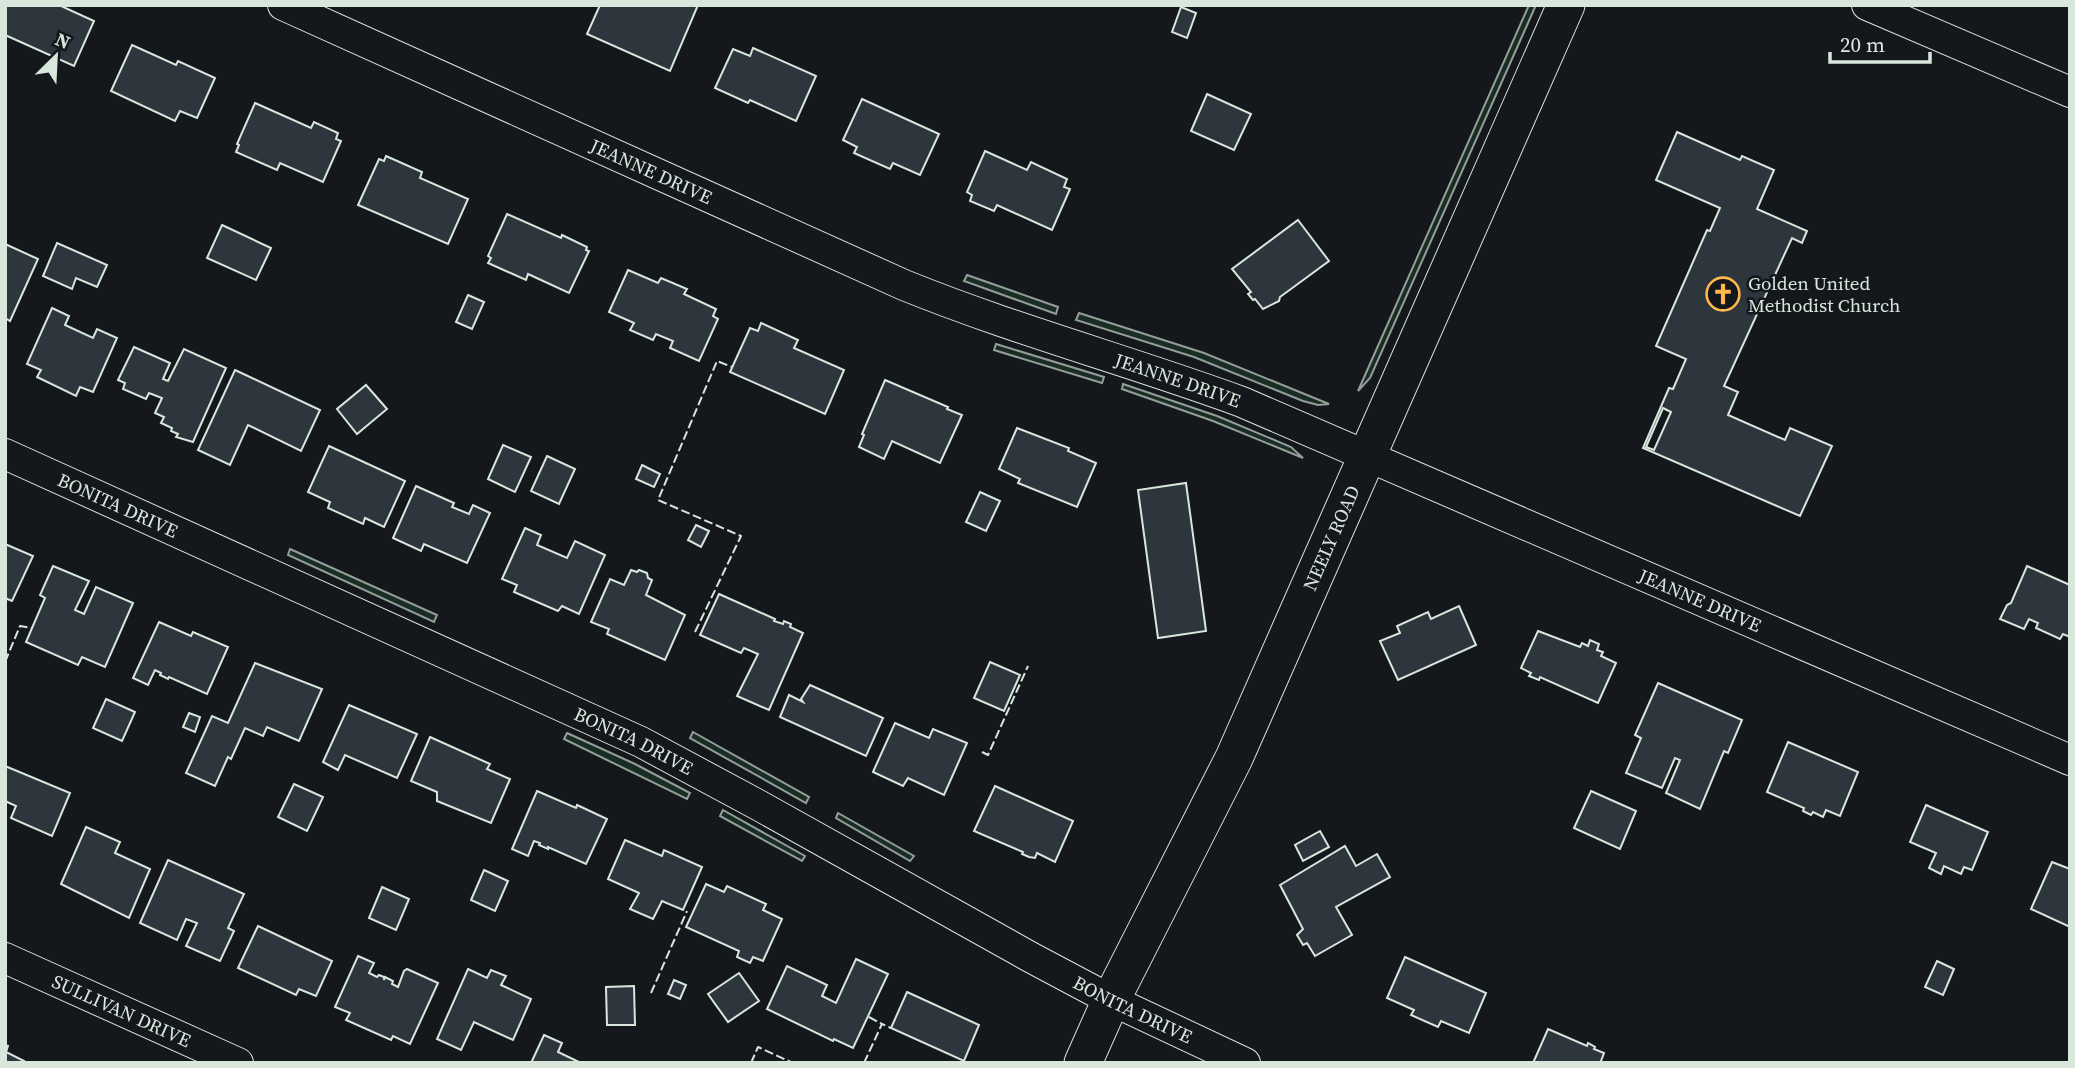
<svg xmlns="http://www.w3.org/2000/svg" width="2075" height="1068" viewBox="0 0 2075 1068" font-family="'Source Serif 4',serif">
<rect width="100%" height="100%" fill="#14181c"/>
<!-- green -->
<g fill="#1a2d24" stroke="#939e99" stroke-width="2">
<polygon points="1529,5 1536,5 1370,378 1358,391"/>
<polygon points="967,275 1058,307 1056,314 964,281"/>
<polygon points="1079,313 1204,353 1329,404 1318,405 1303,401 1194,357 1076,320"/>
<polygon points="996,344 1104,377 1102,383 994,350"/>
<polygon points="1123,384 1217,416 1291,447 1303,458 1213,421 1122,389"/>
<polygon points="290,549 437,615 434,622 288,555"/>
<polygon points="693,732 809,797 806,803 690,738"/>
<polygon points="567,733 635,764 690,793 687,799 564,739"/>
<polygon points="723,810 805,856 802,861 720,816"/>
<polygon points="838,813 914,856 910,861 836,818"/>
</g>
<!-- building -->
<g fill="#2c363c" stroke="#d8e6dc" stroke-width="2" fill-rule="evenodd">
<polygon points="5,5 59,5 94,21 74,66 5,35"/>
<polygon points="600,5 698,5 670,71 587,34"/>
<polygon points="1181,7 1196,13 1187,38 1172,32"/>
<polygon points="132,45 176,65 178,61 215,78 197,118 180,111 175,121 111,91"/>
<polygon points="753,48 816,76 796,121 750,100 748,103 715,88 733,49 750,56"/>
<polygon points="1207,94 1251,114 1234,150 1191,131"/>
<polygon points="862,99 939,134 920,175 893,163 890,169 854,153 857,147 843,140"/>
<polygon points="255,103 311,128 314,122 338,133 336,139 341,141 323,182 280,163 277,170 236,152 239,145 237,144"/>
<path d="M1677,132L1740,160L1742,156L1774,170L1757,209L1807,231L1802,243L1792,238L1724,386L1738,392L1728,415L1785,440L1790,428L1832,446L1800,516L1643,448L1669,388L1673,389L1686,359L1656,346L1707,230L1710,231L1720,208L1656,180ZM1663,408L1671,412L1654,450L1646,447Z"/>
<polygon points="985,151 1027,170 1031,162 1067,179 1064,187 1070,189 1052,230 997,205 994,211 970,201 972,195 967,192"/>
<polygon points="386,156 422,172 420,178 468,199 448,244 358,205 379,159 384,161"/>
<polygon points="507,214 561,238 562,235 587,247 586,250 589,251 569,293 528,274 526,280 488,263 491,258 488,256"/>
<polygon points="1298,220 1329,261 1280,297 1279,301 1263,309 1255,299 1253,300 1248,294 1251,292 1232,269"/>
<polygon points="222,225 271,248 256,280 207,258"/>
<polygon points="57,243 107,265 97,287 76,278 72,289 43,276"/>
<polygon points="5,244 38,259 10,321 5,318"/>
<polygon points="628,270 658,283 661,278 687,289 684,294 716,309 713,316 718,319 699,361 670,348 673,341 656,334 653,340 630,330 634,323 609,312"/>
<polygon points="468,295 484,302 472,329 456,322"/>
<polygon points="52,308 69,316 65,325 93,338 97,329 117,338 93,392 80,387 76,396 37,377 41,370 27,364"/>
<polygon points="761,323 798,340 794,348 844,370 825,414 730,372 750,328 758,331"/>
<polygon points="134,347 170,363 163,379 168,381 184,349 226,368 193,442 176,437 178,434 171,431 172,428 161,423 164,417 155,413 162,398 149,393 146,399 123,389 125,383 118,380"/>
<polygon points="235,370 320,410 301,451 248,425 230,465 198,450"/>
<polygon points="885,380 948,407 947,409 962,415 940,463 892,441 884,459 859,447 864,435 862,434"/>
<polygon points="366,385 387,409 357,434 337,409"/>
<polygon points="1017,428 1069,448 1068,451 1096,463 1077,507 1018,483 1020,479 999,469"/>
<polygon points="503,445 531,457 515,492 488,479"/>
<polygon points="329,446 405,481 384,527 365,518 363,524 328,508 330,502 308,492"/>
<polygon points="547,456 575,469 559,504 531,491"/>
<polygon points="642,465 660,474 654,487 636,479"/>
<polygon points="1186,483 1206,631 1158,638 1138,490"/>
<polygon points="416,486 454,503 452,507 469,514 473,505 490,513 467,563 424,544 421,551 393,538"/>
<polygon points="980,492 1000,501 986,531 966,522"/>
<polygon points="696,525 709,531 701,547 688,540"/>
<polygon points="525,528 541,535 537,545 567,558 575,541 605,555 579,614 562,606 558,611 514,592 517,585 502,579"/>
<polygon points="5,544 33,556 12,601 5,598"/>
<polygon points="53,566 89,581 75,610 84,614 96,587 133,603 105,667 82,657 78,665 26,642 45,598 40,595"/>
<polygon points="2027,566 2070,585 2070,637 2063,634 2060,639 2036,628 2038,623 2029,619 2024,629 2000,619 2007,605 2011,603"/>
<polygon points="631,570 637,572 639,570 647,573 648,578 652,580 646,595 685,615 665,660 607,634 609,629 591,622 610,579 624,585"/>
<polygon points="719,594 775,619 774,621 783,624 784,621 791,624 790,627 803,633 769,710 737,696 758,654 744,648 741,653 700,635"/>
<polygon points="1459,606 1476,645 1398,680 1380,641 1400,633 1397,626 1428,612 1431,619"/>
<polygon points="159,622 191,636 193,632 228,647 207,694 169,677 168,679 160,675 161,673 155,670 148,685 133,678"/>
<polygon points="1538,631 1580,647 1582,643 1588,646 1590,640 1599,644 1597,650 1603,652 1601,656 1616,663 1598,703 1540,677 1539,680 1529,676 1531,673 1521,668"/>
<polygon points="990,662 1020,675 1004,711 974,698"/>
<polygon points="255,663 322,689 299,741 267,727 263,736 245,728 231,759 228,757 215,786 186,773 212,716 228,723"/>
<polygon points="1658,683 1742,720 1728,753 1724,751 1700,809 1666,793 1680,760 1675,758 1662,788 1626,773 1641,738 1635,735"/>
<polygon points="810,685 883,718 866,756 780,717 789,695 803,702 801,699"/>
<polygon points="106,699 135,712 122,741 93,728"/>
<polygon points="349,705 417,734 397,778 345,755 338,770 323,762"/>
<polygon points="189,713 200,717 195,732 183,727"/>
<polygon points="895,723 929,738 933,729 967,743 944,795 908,778 903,786 873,772"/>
<polygon points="430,737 490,764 487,769 510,779 491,823 437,801 437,792 411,781"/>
<polygon points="1788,742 1858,772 1840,816 1826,810 1823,817 1813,812 1811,815 1803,811 1804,808 1767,792"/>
<polygon points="5,766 70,793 52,836 11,818 16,806 5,801"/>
<polygon points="294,784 323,797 307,831 278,817"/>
<polygon points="995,786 1073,821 1055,862 1037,853 1035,858 1029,857 1022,854 1023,852 974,831"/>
<polygon points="537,791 576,808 577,805 607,819 586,864 548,847 548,849 539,845 540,843 534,841 528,856 512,849"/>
<polygon points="1591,791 1636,811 1620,849 1574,828"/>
<polygon points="1926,805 1988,832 1972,870 1964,867 1961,874 1944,866 1941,874 1929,868 1936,853 1910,842"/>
<polygon points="86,827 120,842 115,853 150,869 129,918 61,884"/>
<polygon points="1320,831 1329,847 1303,861 1295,845"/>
<polygon points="625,840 662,856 664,850 702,867 683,910 662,901 653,919 630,909 639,893 608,879"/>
<polygon points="1345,846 1356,866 1377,854 1390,877 1336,907 1352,935 1315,956 1307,943 1303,945 1297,935 1303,929 1280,885"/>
<polygon points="168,860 244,894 228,928 234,931 220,961 186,946 197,923 186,919 177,940 140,923"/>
<polygon points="2052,862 2070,869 2070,927 2031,909"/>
<polygon points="484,870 508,881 495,911 471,900"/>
<polygon points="706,884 724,892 727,886 766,904 763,910 782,919 763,961 753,957 750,963 737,957 739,951 686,927"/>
<polygon points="382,887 409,899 396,930 369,918"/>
<polygon points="258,926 332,961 316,996 299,989 296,995 238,968"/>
<polygon points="358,956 374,963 369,973 377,977 379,975 384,977 384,980 385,977 393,981 392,984 398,987 404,971 407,969 438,983 410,1044 393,1036 391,1040 346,1020 350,1013 335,1007"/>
<polygon points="1405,957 1486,993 1469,1033 1441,1021 1438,1027 1411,1015 1414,1010 1387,998"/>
<polygon points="856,959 888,974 853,1048 834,1039 833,1041 767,1009 787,966 827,985 822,996 836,1003"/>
<polygon points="1937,961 1954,969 1943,995 1925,987"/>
<polygon points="468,969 487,978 491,970 506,976 501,985 531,999 513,1040 474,1022 461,1050 437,1039"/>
<polygon points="739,973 759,1001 728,1022 708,994"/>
<polygon points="674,980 686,985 680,999 668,994"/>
<polygon points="634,986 635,1025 607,1025 606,987"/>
<polygon points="907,992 979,1025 964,1061 891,1028"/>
<polygon points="1548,1029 1587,1046 1588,1043 1595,1047 1594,1049 1604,1053 1601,1061 1604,1063 1533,1063"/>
<polygon points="544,1035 562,1043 558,1052 581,1063 531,1063"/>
<polygon points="5,1045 8,1046 6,1052 24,1061 23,1063 5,1063"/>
</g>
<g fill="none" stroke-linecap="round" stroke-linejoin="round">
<defs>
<g id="minor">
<path id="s1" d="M283,5L904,285C1015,330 1130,361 1242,402L2070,760"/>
<polyline points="1867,5 2070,92"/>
<path id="s2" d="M5,454L641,742L760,806L1032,958L1111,1000L1245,1063"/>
<path id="s3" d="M5,958L238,1063"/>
</g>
<g id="tertiary">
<path id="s4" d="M1083,1063L1111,1000L1234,758L1566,5"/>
</g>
</defs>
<!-- minor casing -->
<use href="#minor" stroke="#d8e6dc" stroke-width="32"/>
<!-- tertiary casing -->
<use href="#tertiary" stroke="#d8e6dc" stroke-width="39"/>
<!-- minor -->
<use href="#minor" stroke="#14181c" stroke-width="30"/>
<!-- tertiary -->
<use href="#tertiary" stroke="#14181c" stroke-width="37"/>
<!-- fence -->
<g stroke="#d8e6dc" stroke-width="2" stroke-dasharray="9 3.5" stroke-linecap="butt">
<polyline points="695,632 741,536 658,500 717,361 732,367"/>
<polyline points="5,662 20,626 32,628"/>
<polyline points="982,752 988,755 1028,666"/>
<polyline points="651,993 687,911"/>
<polyline points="869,1017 882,1024"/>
<polyline points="751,1063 758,1047 793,1063"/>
<polyline points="864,1063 882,1024 891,1028"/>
</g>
</g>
<!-- icons -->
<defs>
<symbol id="church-ring" viewBox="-11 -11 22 22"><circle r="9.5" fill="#14181c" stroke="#ffb74d" stroke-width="1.5"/><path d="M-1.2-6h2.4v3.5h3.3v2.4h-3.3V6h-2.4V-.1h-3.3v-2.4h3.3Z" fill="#ffb74d"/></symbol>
</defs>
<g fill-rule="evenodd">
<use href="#church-ring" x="1704" y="275" width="38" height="38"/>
</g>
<g text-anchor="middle" stroke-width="5" stroke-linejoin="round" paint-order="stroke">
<!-- street labels -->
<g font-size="19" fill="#d8e6dc" stroke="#14181c">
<text dy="7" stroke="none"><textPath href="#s1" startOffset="404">JEANNE DRIVE</textPath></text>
<text dy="7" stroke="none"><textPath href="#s1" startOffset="971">JEANNE DRIVE</textPath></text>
<text dy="7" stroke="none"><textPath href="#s2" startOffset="124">BONITA DRIVE</textPath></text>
<text dy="7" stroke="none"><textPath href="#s4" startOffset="581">NEELY ROAD</textPath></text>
<text dy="7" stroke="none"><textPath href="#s1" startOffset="1538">JEANNE DRIVE</textPath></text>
<text dy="7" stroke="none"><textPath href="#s2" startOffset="691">BONITA DRIVE</textPath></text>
<text dy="7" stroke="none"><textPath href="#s2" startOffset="1258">BONITA DRIVE</textPath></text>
<text dy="7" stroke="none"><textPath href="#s3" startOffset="128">SULLIVAN DRIVE</textPath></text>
</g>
<!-- poi labels -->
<g font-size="19" fill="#d8e6dc" stroke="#14181c" text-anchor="start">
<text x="1748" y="290">Golden United<tspan x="1748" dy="22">Methodist Church</tspan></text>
</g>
</g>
<!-- border -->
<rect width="2075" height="1068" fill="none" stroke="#d8e6dc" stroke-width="14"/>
<!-- north arrow -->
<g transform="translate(56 56) rotate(24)" stroke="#14181c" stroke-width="5" paint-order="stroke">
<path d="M0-5L12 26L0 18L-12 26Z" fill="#d8e6dc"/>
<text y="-10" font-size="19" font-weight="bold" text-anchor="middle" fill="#d8e6dc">N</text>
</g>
<!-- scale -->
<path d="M1830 52v10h100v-10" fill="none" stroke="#d8e6dc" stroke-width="3.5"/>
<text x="1840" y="52" font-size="21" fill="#d8e6dc" stroke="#14181c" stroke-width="5" paint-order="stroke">20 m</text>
</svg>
